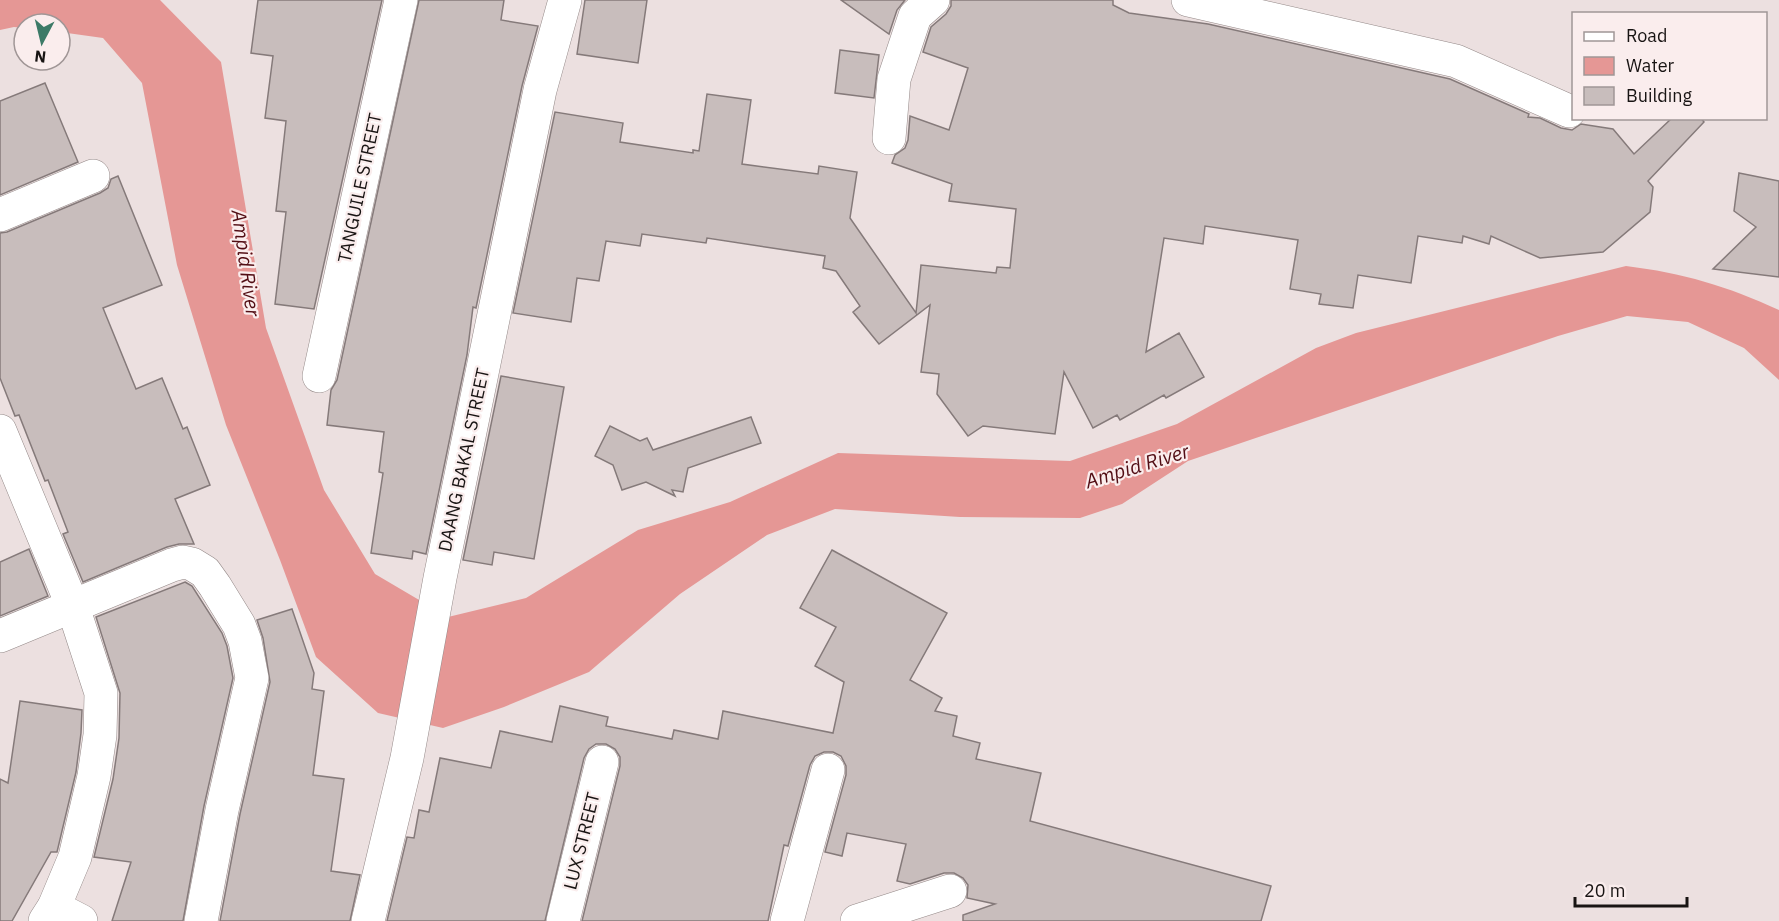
<svg xmlns="http://www.w3.org/2000/svg" width="1779" height="921" viewBox="0 0 1779 921" font-family="'IBM Plex Sans',sans-serif">
<rect width="100%" height="100%" fill="#ece0e0"/>
<!-- water -->
<path fill="#e59795" d="M0,0H160L221,62L266,328L324,490L375,574L448,617L526,598L638,530L730,502L838,453L1070,461L1177,424L1316,348L1356,333L1626,266C1683,273 1727,286 1779,310V380L1744,348L1688,322L1627,316L1558,336L1188,461L1122,504L1080,518L960,517L835,509L767,535L680,594L589,672L504,707L443,728L378,713L316,657L280,560L226,425L177,265L142,83L103,38L60,32V24H24V28L14,27L0,30Z"/>
<!-- building -->
<g fill="#c8bdbc" stroke="#857a7a" stroke-width="1.5">
<polygon points="258,0 382,0 314,309 275,304 286,212 276,211 286,121 265,118 273,56 251,53"/>
<polygon points="419,0 504,0 501,20 538,26 522,86 476,308 473,307 467,355 426,554 413,551 412,559 371,553 383,473 379,472 384,432 327,425 331,390 337,380"/>
<polygon points="585,0 647,0 638,63 577,54"/>
<polygon points="841,0 905,0 897,10 889,34"/>
<polygon points="951,0 1113,0 1113,5 1129,13 1208,24 1450,79 1529,114 1528,117 1540,118 1561,128 1572,130 1581,124 1613,129 1634,154 1672,118 1701,118 1704,122 1648,181 1653,187 1650,212 1603,252 1540,258 1491,236 1489,244 1463,236 1462,243 1418,236 1411,283 1358,275 1353,308 1319,304 1321,294 1290,289 1298,240 1205,226 1203,244 1164,238 1146,352 1179,333 1204,377 1166,398 1164,395 1120,420 1117,415 1093,428 1064,372 1055,434 983,426 968,436 937,394 939,374 921,372 930,305 879,344 853,312 860,306 836,271 823,268 825,256 707,238 706,243 642,234 640,246 606,241 599,281 577,278 571,322 513,313 555,112 623,123 620,142 693,153 693,150 699,151 707,94 751,100 742,164 818,174 819,166 857,172 850,218 916,313 921,265 996,273 997,267 1010,268 1016,209 949,201 952,184 892,163 895,155 905,148 908,140 910,116 949,130 968,68 923,52 931,27 946,14 951,6"/>
<polygon points="840,50 879,55 874,98 835,93"/>
<polygon points="45,83 78,162 0,195 0,101"/>
<polygon points="1739,173 1779,181 1779,277 1713,269 1756,227 1734,211"/>
<polygon points="118,176 162,285 103,308 136,389 162,378 183,429 187,427 210,485 175,499 194,544 179,544 167,547 83,582 63,534 68,532 48,480 45,481 19,415 15,416 0,378 0,233 7,232 100,193 108,188 111,179"/>
<polygon points="501,376 564,387 534,559 494,552 492,565 463,560"/>
<polygon points="751,417 761,443 688,468 683,492 672,490 675,496 646,482 622,490 613,465 595,456 610,426 640,441 647,438 653,450"/>
<polygon points="29,549 48,596 0,616 0,562"/>
<polygon points="832,550 947,613 910,680 942,698 935,711 957,716 953,736 980,743 976,759 1041,773 1030,821 1271,886 1261,921 963,921 963,915 995,904 967,898 968,885 963,878 954,873 944,873 910,884 897,881 906,844 847,833 842,856 825,852 846,775 846,766 841,756 833,752 824,752 815,756 810,765 788,846 784,845 768,921 582,921 620,766 620,757 615,749 606,744 596,744 589,749 584,758 545,921 387,921 407,837 414,838 419,810 429,812 440,758 491,768 500,731 552,742 560,706 608,717 606,726 672,739 674,730 718,739 723,711 833,733 844,682 815,666 836,627 800,608"/>
<polygon points="185,582 192,586 222,633 227,646 233,678 204,806 183,921 112,921 131,862 94,857 113,779 119,738 120,693 96,617"/>
<polygon points="292,609 314,673 312,689 324,691 313,775 344,779 331,871 360,875 350,921 220,921 240,814 270,682 263,638 257,620"/>
<polygon points="20,701 82,710 81,733 76,772 57,852 51,852 12,921 0,921 0,779 8,783"/>
</g>
<g fill="none" stroke-linecap="round" stroke-linejoin="round">
<defs>
<g id="minor">
<polyline points="1188,0 1456,61 1569,111"/>
<polyline points="889,138 894,79 915,16 933,0"/>
<polyline points="0,215 93,176"/>
<polyline points="319,376 401,0"/>
<polyline points="0,431 73,607 101,693 100,735 94,776 75,857 54,907 45,921"/>
<polyline points="0,636 172,565 183,562 192,564 205,572 215,586 239,625 245,641 252,678 222,810 201,921"/>
<polyline points="54,907 81,921"/>
<polyline points="563,921 602,762"/>
<polyline points="787,921 828,770"/>
<polyline points="857,921 950,891"/>
</g>
<polyline id="tertiary" points="368,921 407,758 440,578 540,90 565,0"/>
</defs>
<!-- minor casing -->
<use href="#minor" stroke="#948988" stroke-width="34"/>
<!-- tertiary casing -->
<use href="#tertiary" stroke="#948988" stroke-width="34"/>
<!-- minor -->
<use href="#minor" stroke="#fff" stroke-width="33"/>
<!-- tertiary -->
<use href="#tertiary" stroke="#fff" stroke-width="33"/>
</g>
<g text-anchor="middle" stroke-width="4.5" stroke-linejoin="round" paint-order="stroke">
<!-- street labels -->
<g font-size="18" fill="#181413" stroke="#faeded">
<text transform="translate(360 188) rotate(-78)" y="6">TANGUILE STREET</text>
<text transform="translate(464 460) rotate(-78)" y="6">DAANG BAKAL STREET</text>
<text transform="translate(582 841) rotate(-76)" y="6">LUX STREET</text>
</g>
<!-- water labels -->
<g font-size="20" font-style="italic" fill="#520d14" stroke="#faeded">
<text transform="translate(246 263) rotate(82)" y="7">Ampid River</text>
<text transform="translate(1137 466) rotate(-17)" y="7">Ampid River</text>
</g>
</g>
<!-- legend -->
<rect x="1572" y="12" width="195" height="108" fill="#faeded" stroke="#a09696" stroke-width="1.5"/>
<rect x="1584" y="32" width="30" height="9" fill="#ffffff" stroke="#a09696" stroke-width="1.5"/>
<text x="1626" y="42" font-size="18" fill="#181413">Road</text>
<rect x="1584" y="57" width="30" height="18" fill="#e59795" stroke="#a09696" stroke-width="1.5"/>
<text x="1626" y="72" font-size="18" fill="#181413">Water</text>
<rect x="1584" y="87" width="30" height="18" fill="#c8bdbc" stroke="#a09696" stroke-width="1.5"/>
<text x="1626" y="102" font-size="18" fill="#181413">Building</text>
<!-- north arrow -->
<g transform="translate(42 42) rotate(187)"><circle r="28" fill="#faeded" stroke="#a09696" stroke-width="1.5"/>
<path d="M0-4.5L10 22L0 15L-10 22Z" fill="#3c7a67"/>
<text y="-9" font-size="16" font-weight="bold" text-anchor="middle" fill="#181413">N</text>
</g>
<!-- scale -->
<path d="M1575 897v9h112v-9" fill="none" stroke="#181413" stroke-width="3"/>
<text x="1584" y="897" font-size="18" fill="#181413" stroke="#faeded" stroke-width="4.5" paint-order="stroke">20 m</text>
</svg>
